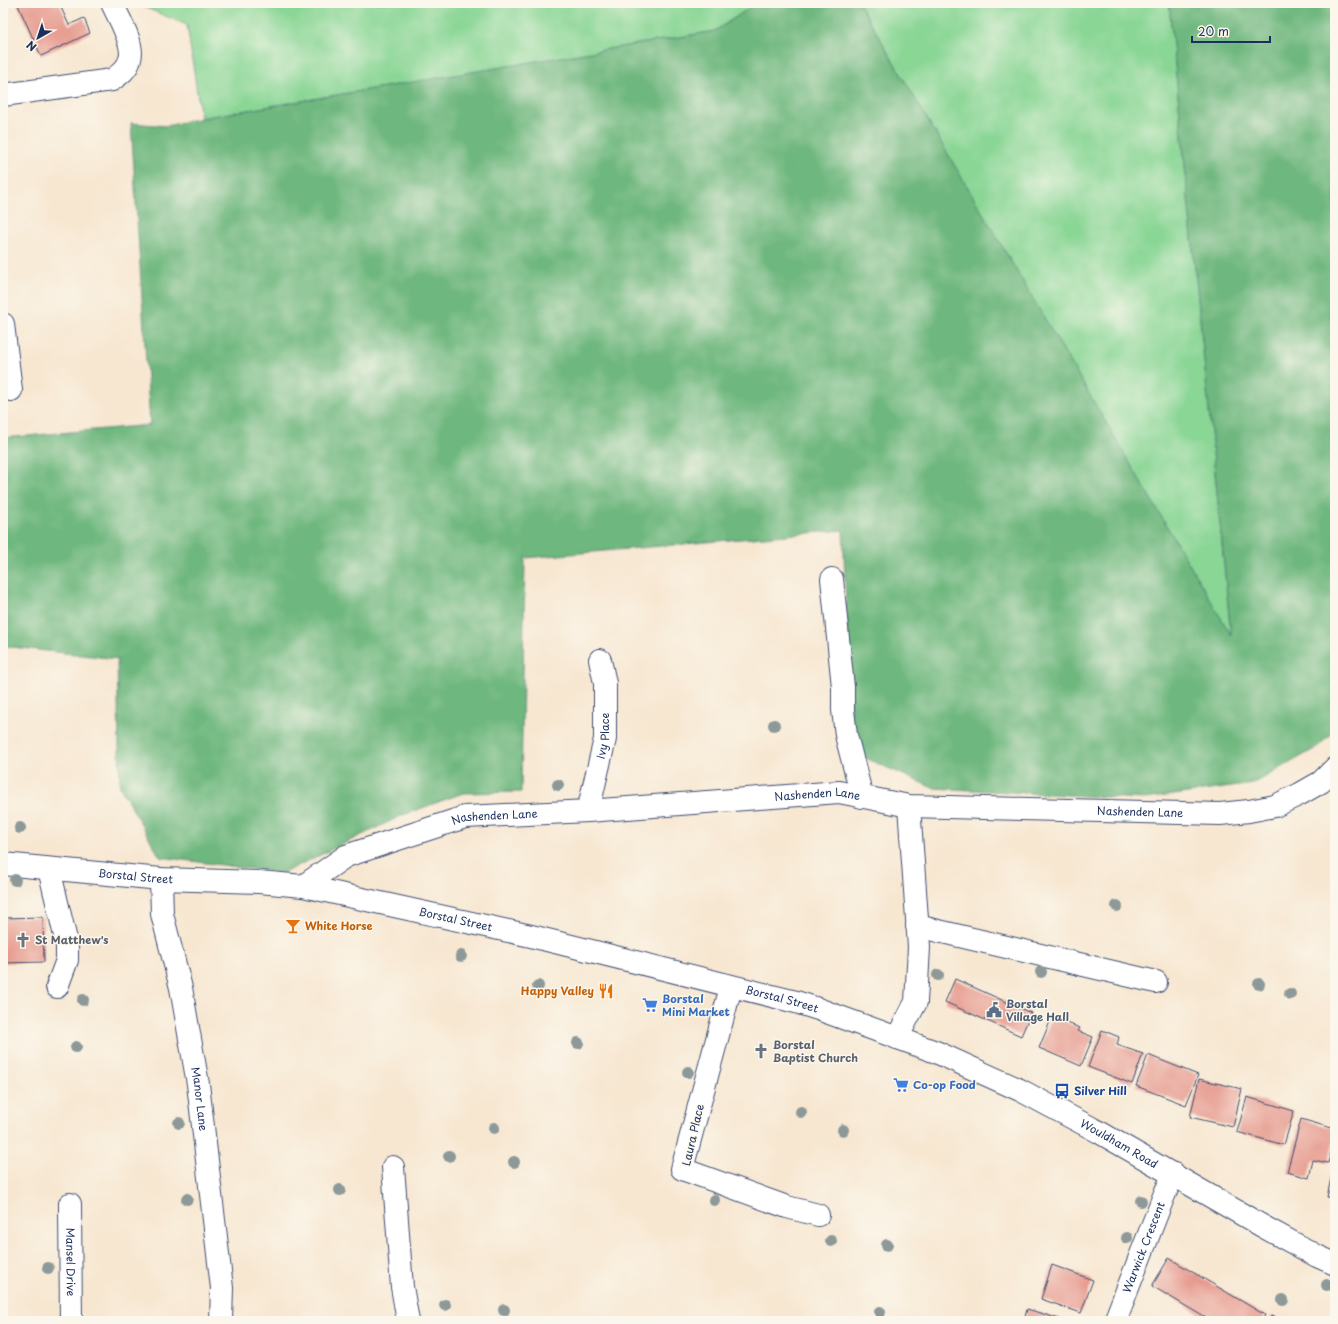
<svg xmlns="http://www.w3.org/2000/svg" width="1338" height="1324" viewBox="0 0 1338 1324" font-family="'Playpen Sans',sans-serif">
<rect width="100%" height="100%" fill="#fbf7ec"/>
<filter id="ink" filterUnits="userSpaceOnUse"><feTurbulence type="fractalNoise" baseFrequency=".025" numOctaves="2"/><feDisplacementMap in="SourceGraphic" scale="8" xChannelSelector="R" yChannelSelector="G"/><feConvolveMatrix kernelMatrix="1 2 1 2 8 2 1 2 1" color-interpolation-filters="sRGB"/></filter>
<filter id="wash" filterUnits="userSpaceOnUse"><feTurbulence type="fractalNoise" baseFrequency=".012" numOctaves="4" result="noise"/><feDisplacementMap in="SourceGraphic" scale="16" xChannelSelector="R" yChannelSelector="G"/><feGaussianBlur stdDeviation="0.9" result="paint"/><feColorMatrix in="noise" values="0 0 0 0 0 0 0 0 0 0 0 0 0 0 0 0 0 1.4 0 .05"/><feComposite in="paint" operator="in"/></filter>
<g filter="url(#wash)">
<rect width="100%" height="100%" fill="#f7e7d1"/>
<!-- green -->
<g fill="#89d695" stroke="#52827a">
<polygon points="134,3 757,3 715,31 201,118 187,25"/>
<polygon points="859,3 1169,3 1231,636"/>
</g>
<!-- forest -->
<polygon fill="#6eb77e" stroke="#44736e" points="757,3 859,3 1231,635 1169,3 1335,3 1335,731 1316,748 1253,784 1144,799 933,788 852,752 843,530 525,558 521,792 463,793 403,815 283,873 160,857 120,787 117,659 3,646 3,438 150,425 131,123 167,126 201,118 715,31"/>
<g id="blocks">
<!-- building -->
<g fill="#e79b90">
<polygon points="17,3 59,3 69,25 84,18 90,33 41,56"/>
<polygon points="43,917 44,962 3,963 3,918"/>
<polygon points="955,979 1031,1013 1021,1036 945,1002"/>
<polygon points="1052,1017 1080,1028 1078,1031 1093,1037 1081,1066 1039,1048"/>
<polygon points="1102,1030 1119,1037 1117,1045 1143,1054 1132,1084 1088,1067"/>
<polygon points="1148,1055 1198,1075 1186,1105 1136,1086"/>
<polygon points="1199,1079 1242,1089 1233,1127 1190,1117"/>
<polygon points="1247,1097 1294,1111 1284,1145 1237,1132"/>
<polygon points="1301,1119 1335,1129 1335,1137 1328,1163 1313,1160 1309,1178 1287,1172"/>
<polygon points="1334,1164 1335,1164 1335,1198 1327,1197"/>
<polygon points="1169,1258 1265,1315 1262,1321 1211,1321 1152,1286"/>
<polygon points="1052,1265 1093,1280 1081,1313 1041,1299"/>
<polygon points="1027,1309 1066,1321 1024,1321"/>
<polygon points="1271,1316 1285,1321 1270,1321"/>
</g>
</g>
</g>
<g filter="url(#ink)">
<use href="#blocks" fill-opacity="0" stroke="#3c4b6f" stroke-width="1"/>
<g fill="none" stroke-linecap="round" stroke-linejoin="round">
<defs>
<g id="minor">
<path d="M3,95L112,80C119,75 128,69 130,59C135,44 118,17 112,3"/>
<polyline points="3,324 11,390"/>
<polyline points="832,579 843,687 843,710 846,735 862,797"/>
<path id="s1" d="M588,811L605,739V683L600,660"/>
<path id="s2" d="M3,864L161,879L259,882L303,886L531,936L796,1002L818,1009L936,1052L1020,1090L1099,1132L1264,1227L1317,1256L1335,1264"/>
<polyline points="49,869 67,944 67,960 57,987"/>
<path id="s3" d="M161,879L162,914L181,988L198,1084L222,1288L221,1321"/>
<path id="s4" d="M303,886L346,856L465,817L588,811L839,792L909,806L1220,814L1249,811L1275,806L1300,794L1321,782L1335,768"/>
<polyline points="917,926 1156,982"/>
<polyline points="731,987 682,1169 787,1207 818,1215"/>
<polyline points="897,1038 916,1002 919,947 909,806"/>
<polyline points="393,1167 402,1287 408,1321"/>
<path id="s5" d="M70,1204L71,1321"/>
<path id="s6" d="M1115,1321L1165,1193L1174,1174"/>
</g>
</defs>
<!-- minor casing -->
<use href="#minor" stroke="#3c4b6f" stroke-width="24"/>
<!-- minor -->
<use href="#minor" stroke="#fff" stroke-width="22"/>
</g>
<!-- trees -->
<g fill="#8d9999">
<circle cx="774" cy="725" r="6"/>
<circle cx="558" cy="785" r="6"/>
<circle cx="20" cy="828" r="6"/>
<circle cx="15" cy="880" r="6"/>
<circle cx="1117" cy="906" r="6"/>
<circle cx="461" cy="956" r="6"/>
<circle cx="1041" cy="972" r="6"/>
<circle cx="938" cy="975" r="6"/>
<circle cx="1259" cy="984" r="6"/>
<circle cx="538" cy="986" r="6"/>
<circle cx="1290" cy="994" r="6"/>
<circle cx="83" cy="1000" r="6"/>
<circle cx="578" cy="1043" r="6"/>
<circle cx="76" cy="1047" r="6"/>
<circle cx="688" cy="1072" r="6"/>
<circle cx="801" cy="1112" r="6"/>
<circle cx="179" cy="1123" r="6"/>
<circle cx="494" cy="1128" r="6"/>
<circle cx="843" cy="1130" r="6"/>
<circle cx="449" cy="1156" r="6"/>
<circle cx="514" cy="1162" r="6"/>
<circle cx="340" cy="1190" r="6"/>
<circle cx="187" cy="1199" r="6"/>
<circle cx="714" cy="1200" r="6"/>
<circle cx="1141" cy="1201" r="6"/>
<circle cx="1127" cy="1238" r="6"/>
<circle cx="831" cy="1241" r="6"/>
<circle cx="887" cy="1245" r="6"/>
<circle cx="48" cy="1268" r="6"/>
<circle cx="1327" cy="1285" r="6"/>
<circle cx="1283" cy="1300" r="6"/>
<circle cx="445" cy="1305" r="6"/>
<circle cx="504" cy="1310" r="6"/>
<circle cx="880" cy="1312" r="6"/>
</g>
</g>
<!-- icons -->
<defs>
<symbol id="bar-bare" viewBox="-9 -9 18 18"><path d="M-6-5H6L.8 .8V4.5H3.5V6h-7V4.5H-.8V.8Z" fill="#e8710a" stroke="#fbf7ec" stroke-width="2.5" paint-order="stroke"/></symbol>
<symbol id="church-bare" viewBox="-9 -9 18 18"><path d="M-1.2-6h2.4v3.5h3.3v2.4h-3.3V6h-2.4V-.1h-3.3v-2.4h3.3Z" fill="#6b7280" stroke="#fbf7ec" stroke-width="2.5" paint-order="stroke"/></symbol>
<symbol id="restaurant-bare" viewBox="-9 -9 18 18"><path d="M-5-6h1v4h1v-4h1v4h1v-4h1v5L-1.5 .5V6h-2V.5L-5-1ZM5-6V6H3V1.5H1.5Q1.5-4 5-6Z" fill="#e8710a" stroke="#fbf7ec" stroke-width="2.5" paint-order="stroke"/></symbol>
<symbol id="supermarket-bare" viewBox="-9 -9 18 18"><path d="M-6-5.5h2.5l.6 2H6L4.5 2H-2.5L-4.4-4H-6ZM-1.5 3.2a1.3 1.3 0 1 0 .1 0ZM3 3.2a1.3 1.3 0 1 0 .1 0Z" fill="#3f7fe0" stroke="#fbf7ec" stroke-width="2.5" paint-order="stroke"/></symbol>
<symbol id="civic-bare" viewBox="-9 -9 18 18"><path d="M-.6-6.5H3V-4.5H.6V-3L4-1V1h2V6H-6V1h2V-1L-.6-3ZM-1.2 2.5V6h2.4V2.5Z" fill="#5c6f8a" stroke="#fbf7ec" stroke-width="2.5" paint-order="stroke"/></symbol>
<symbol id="bus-bare" viewBox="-9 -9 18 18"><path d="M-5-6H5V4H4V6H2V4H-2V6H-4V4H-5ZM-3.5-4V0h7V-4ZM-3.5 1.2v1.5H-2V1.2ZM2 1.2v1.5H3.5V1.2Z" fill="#1a4fb4" stroke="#fbf7ec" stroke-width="2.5" paint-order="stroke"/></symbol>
</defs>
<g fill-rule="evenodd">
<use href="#bar-bare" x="282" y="915" width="22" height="22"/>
<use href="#church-bare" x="12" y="929" width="22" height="22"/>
<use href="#restaurant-bare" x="595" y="980" width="22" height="22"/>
<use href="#supermarket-bare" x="639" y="994" width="22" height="22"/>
<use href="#civic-bare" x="983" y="999" width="22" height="22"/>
<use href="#church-bare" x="750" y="1040" width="22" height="22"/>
<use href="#supermarket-bare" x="890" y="1074" width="22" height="22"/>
<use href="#bus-bare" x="1051" y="1080" width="22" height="22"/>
</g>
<g text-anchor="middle" stroke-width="3" stroke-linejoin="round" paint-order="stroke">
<!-- street labels -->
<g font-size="11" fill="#1b2f5e" stroke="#fbf7ec">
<text dy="4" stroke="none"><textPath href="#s1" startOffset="77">Ivy Place</textPath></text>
<text dy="4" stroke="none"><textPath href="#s4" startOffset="531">Nashenden Lane</textPath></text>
<text dy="4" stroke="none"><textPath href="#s4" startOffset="855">Nashenden Lane</textPath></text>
<text dy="4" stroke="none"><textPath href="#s4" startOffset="207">Nashenden Lane</textPath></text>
<text dy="4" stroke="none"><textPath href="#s2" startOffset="133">Borstal Street</textPath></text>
<text dy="4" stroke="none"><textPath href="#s2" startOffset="457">Borstal Street</textPath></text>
<text dy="4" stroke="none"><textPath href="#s2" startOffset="793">Borstal Street</textPath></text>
<text dy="4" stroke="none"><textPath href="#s3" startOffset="224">Manor Lane</textPath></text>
<text transform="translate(693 1135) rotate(-77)" y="4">Laura Place</text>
<text dy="4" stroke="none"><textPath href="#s2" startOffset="1161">Wouldham Road</textPath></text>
<text dy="4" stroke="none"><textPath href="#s6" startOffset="79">Warwick Crescent</textPath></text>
<text dy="4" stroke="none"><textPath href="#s5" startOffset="58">Mansel Drive</textPath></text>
</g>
<!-- food labels -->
<g font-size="11" font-weight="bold" fill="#c56008" stroke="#fbf7ec" text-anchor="start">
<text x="305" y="930">White Horse</text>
<text x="594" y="995" text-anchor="end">Happy Valley</text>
</g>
<!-- worship labels -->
<g font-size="11" font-weight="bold" fill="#5b616d" stroke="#fbf7ec" text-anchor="start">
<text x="35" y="944">St Matthew's</text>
<text x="773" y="1049">Borstal<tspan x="773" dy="13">Baptist Church</tspan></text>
</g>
<!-- shop labels -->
<g font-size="11" font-weight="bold" fill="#366cbe" stroke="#fbf7ec" text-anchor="start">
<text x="662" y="1003">Borstal<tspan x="662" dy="13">Mini Market</tspan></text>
<text x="913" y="1089">Co-op Food</text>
</g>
<!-- service labels -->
<g font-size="11" font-weight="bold" fill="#4e5e75" stroke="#fbf7ec" text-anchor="start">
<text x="1006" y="1008">Borstal<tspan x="1006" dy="13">Village Hall</tspan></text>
</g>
<!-- transit labels -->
<g font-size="11" font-weight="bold" fill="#164399" stroke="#fbf7ec" text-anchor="start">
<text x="1074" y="1095">Silver Hill</text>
</g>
</g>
<!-- margin -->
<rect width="1338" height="1324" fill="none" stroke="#fbf7ec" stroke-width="16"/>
<!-- north arrow -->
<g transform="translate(38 38) rotate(219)" stroke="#fbf7ec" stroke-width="3" paint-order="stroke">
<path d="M0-3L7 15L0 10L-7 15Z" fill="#1b2f5e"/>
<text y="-6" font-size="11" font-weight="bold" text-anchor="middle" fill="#1b2f5e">N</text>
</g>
<!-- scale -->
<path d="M1192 36v6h78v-6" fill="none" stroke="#1b2f5e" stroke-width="2"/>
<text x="1198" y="36" font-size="12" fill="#1b2f5e" stroke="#fbf7ec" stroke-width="3" paint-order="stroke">20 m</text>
</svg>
